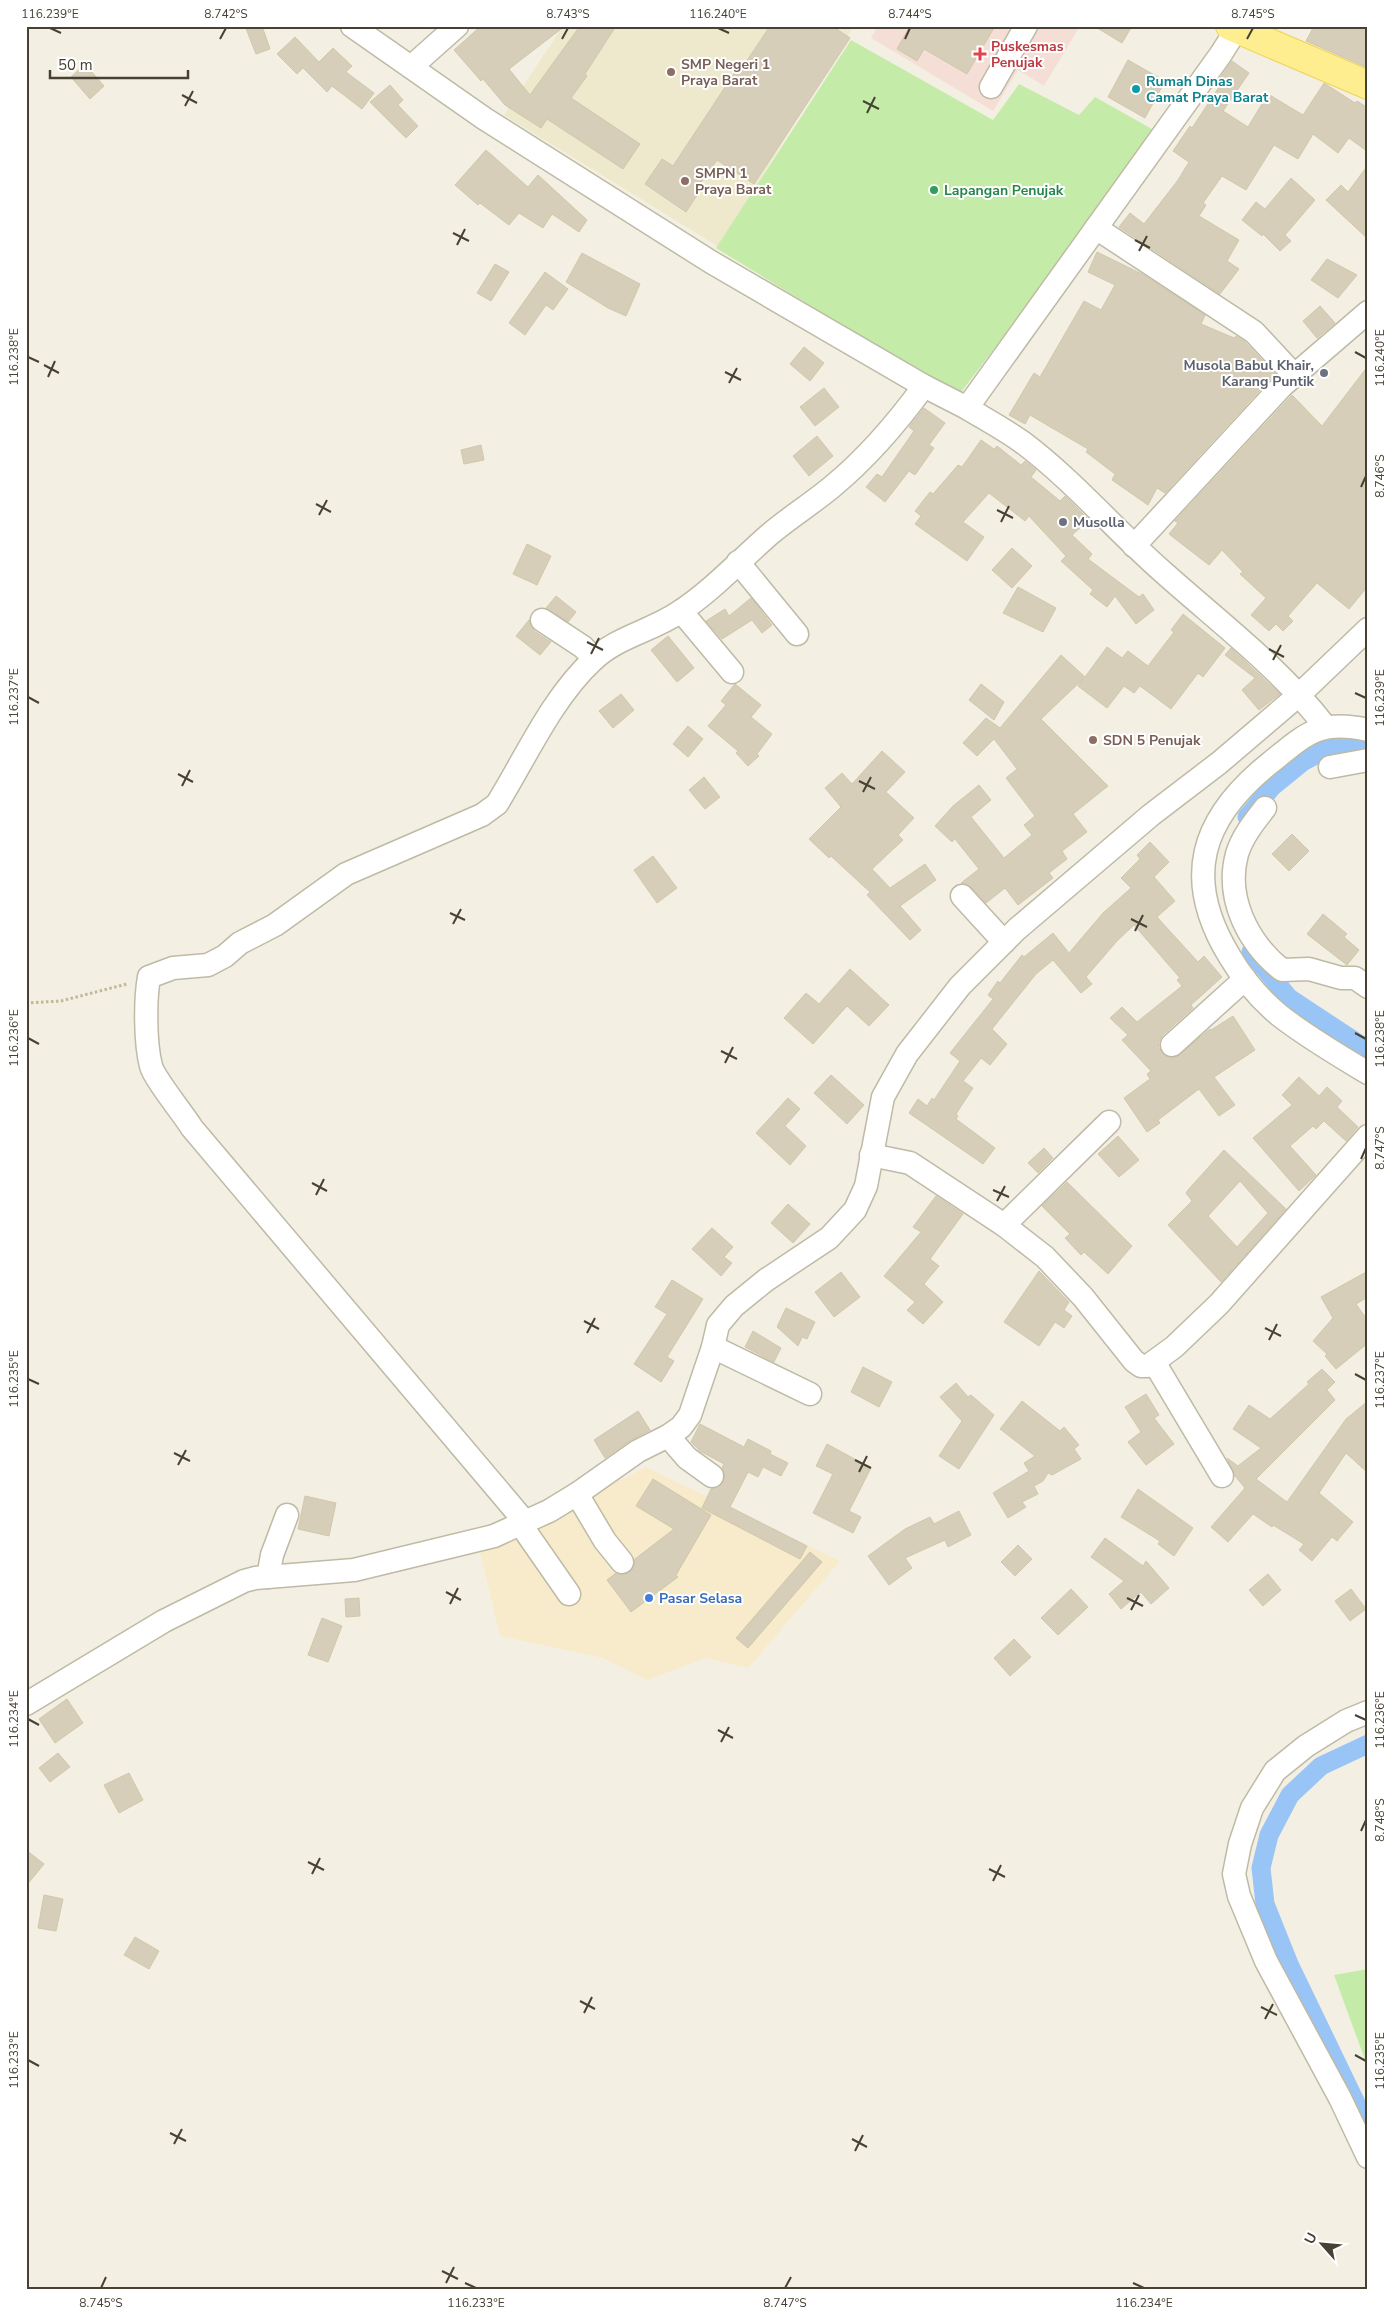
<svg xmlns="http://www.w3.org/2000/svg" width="1394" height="2316" viewBox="0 0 1394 2316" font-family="'Nunito Sans',sans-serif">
<rect width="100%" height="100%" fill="#f3f0e3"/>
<!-- commercial -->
<polygon fill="#f8ebcc" points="646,1467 840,1561 748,1668 706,1658 647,1680 603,1658 500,1636 480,1553"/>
<!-- education -->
<polygon fill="#eee9cc" points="563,26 854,26 719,247 504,115"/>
<!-- medical -->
<polygon fill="#f5ded5" points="878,26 1080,26 1044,86 1018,70 993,111 871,38"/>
<!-- green -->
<g fill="#c4eca8">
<polygon points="851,40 993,120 1019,84 1079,115 1095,97 1159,133 958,396 716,248"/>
<polygon points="1368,1969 1368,2068 1334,1975"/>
</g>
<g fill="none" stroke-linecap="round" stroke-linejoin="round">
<!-- canal -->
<g stroke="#99c4f6" stroke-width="19">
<polyline points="1247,817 1272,787 1304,761 1339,743 1368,743"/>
<polyline points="1251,952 1289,998 1368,1050"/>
<polyline points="1368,1744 1321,1766 1290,1795 1269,1835 1261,1868 1265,1904 1289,1964 1368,2128"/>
</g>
</g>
<!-- building -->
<g fill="#d6ceb8" stroke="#d1c7aa" fill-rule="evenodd">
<polygon points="245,26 262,26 270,49 256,54"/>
<polygon points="481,26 565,26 509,69 530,95 580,26 616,26 585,74 587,76 571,98 640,144 623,169 547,119 541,128 505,105 483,79 481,81 454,50"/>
<polygon points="770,26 832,26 850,38 754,184 717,160 700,184 703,186 686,212 645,184 662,159 673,166 741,63 744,65"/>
<polygon points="910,26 995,26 967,74 924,49 917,61 897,49"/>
<polygon points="1094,26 1132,26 1122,43"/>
<polygon points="1314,26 1368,26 1368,68 1306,41"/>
<polygon points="295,37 319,62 333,48 352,66 346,72 374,93 362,109 332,86 327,92 303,68 297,74 277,54"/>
<polygon points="1128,60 1165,81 1145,118 1108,97"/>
<polygon points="1232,61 1249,73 1223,111 1248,127 1268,94 1303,115 1324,83 1355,103 1357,101 1368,108 1368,152 1349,138 1338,153 1313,134 1298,159 1274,145 1246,190 1222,176 1203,203 1206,205 1199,216 1239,240 1227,261 1239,269 1220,294 1119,227 1130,213 1144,224 1178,180 1189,162 1173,151 1190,126 1192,128 1219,87 1216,84"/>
<polygon points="85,64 104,86 90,99 71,77"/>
<polygon points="390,85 403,100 398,105 418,126 406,138 370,102"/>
<polygon points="486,150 528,187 538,175 587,220 579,232 552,214 543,228 519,213 509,225 480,203 478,205 455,185"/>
<polygon points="1368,165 1368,239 1326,200 1341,185 1348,192"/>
<polygon points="1291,178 1315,200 1285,235 1291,241 1280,251 1263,234 1262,236 1242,220 1256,202 1265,209"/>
<polygon points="1097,252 1142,274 1205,315 1201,324 1234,338 1236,336 1245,342 1275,374 1165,493 1157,488 1148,505 1112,480 1115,474 1086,452 1088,449 1030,415 1025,424 1009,415 1034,373 1040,377 1084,301 1101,310 1115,285 1088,272"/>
<polygon points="582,253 640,284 626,316 608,308 566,282"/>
<polygon points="1327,259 1357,275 1338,298 1311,280"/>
<polygon points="495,264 509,272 491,301 477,293"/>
<polygon points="545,272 568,289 553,310 546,305 525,335 509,323"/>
<polygon points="1320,306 1335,323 1317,338 1303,321"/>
<polygon points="804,347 824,363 810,381 790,364"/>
<polygon points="1368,366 1368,586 1349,609 1317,583 1288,616 1293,621 1283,631 1276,624 1269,631 1251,615 1266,598 1240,574 1243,572 1222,550 1209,565 1169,534 1178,523 1175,521 1292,395 1322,426"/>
<polygon points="824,388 839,407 815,426 800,407"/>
<polygon points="924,408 945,423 929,445 934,448 915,475 909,471 885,502 866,487 877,474 882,477 914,431 909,427"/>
<polygon points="817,436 833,456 809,476 793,456"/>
<polygon points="981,440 994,449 997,446 1021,465 1025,461 1036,470 1031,477 1060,501 1065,496 1089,520 1072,535 1092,554 1088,559 1139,597 1143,594 1154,610 1136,624 1115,596 1107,607 1090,594 1093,590 1061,561 1066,556 1029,516 1025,521 989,493 963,522 984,537 967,561 915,524 921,516 915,511 930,492 933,494 958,465 962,467"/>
<polygon points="481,445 484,460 464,464 461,450"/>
<polygon points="527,544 551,556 537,585 513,574"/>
<polygon points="1012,548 1032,566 1012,588 992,570"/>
<polygon points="1018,587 1056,608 1043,632 1003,613"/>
<polygon points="556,596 576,612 568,622 546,608"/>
<polygon points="751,598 772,625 762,633 752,620 722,639 706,621 725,609 729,616"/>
<polygon points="1183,614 1225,648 1203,677 1198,673 1171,709 1140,686 1134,693 1124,686 1107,708 1078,686 1083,679 1041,719 1108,786 1073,814 1087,832 1062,851 1067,859 1049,873 1053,878 1018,905 1005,888 986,903 971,887 961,883 979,869 955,839 952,842 935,826 953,806 979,785 991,800 971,817 1004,858 1032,835 1024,825 1035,816 1006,778 1017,769 994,739 977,756 963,743 986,718 1000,728 1061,655 1085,677 1107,647 1122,658 1128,651 1148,666 1174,632 1171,630"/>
<polygon points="529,620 534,631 551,642 540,655 516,636"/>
<polygon points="668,636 694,668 677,682 651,650"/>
<polygon points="1231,648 1280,694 1259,710 1242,690 1255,678 1225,655"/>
<polygon points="735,684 761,705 751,717 772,734 757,754 759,756 748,766 736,753 738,751 708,726 726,705 721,701"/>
<polygon points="981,684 1004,702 994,720 969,700"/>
<polygon points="621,694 634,710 613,728 599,711"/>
<polygon points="688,726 703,739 688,757 673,744"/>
<polygon points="882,751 905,772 886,792 914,818 898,835 903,840 872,869 890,888 925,864 936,880 900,906 921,930 910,940 867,895 870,892 831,856 829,858 809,839 841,807 825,788 842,773 852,784"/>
<polygon points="704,777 720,797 705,809 689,790"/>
<polygon points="1292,834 1309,851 1289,871 1272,854"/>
<polygon points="1150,842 1169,862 1154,877 1175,901 1157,917 1198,962 1204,956 1222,977 1191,1005 1193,1008 1163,1035 1159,1041 1159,1048 1168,1057 1175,1058 1210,1029 1211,1030 1233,1016 1255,1050 1214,1077 1235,1105 1219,1116 1199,1089 1158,1120 1160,1123 1147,1132 1124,1098 1150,1079 1147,1074 1151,1071 1122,1040 1128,1035 1110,1018 1122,1007 1137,1022 1182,986 1177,980 1180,978 1134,925 1117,941 1086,977 1092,984 1081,993 1053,960 1036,974 992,1029 1007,1044 990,1065 981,1058 963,1081 973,1088 956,1114 958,1116 956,1119 995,1148 983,1164 909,1113 918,1099 927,1106 932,1098 934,1100 960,1061 950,1053 993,999 988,995 998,981 1000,983 1022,955 1024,957 1053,933 1069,953 1103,913 1131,888 1121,878 1140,859 1137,855"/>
<polygon points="653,856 677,888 657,903 634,870"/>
<polygon points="1323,914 1347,934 1344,937 1359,950 1347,965 1307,934"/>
<polygon points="850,969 889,1005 869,1026 847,1006 813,1044 784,1018 806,993 819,1004"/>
<polygon points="831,1075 864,1105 847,1124 814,1093"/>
<polygon points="1299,1077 1319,1096 1327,1087 1342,1101 1337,1107 1358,1127 1346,1141 1324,1121 1316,1129 1313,1126 1290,1146 1316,1175 1299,1191 1253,1138 1292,1105 1282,1095"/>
<polygon points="788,1098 800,1109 785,1126 806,1146 790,1165 756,1133"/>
<polygon points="1118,1136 1139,1160 1119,1177 1098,1154"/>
<polygon points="1044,1148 1053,1158 1038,1173 1028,1163"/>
<path d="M1224,1150L1286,1209L1221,1282L1168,1225L1192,1201L1186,1193L1188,1190ZM1240,1181L1268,1213L1237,1247L1208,1216Z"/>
<polygon points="1067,1182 1132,1246 1108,1274 1084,1252 1081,1255 1065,1238 1070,1234 1042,1206"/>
<polygon points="936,1196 963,1214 930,1259 939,1266 924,1284 943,1302 923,1324 907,1310 915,1302 884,1276 921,1232 913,1227"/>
<polygon points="788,1204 810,1224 793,1243 771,1223"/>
<polygon points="712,1228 733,1247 724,1257 732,1263 721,1276 692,1249"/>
<polygon points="1039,1271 1069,1302 1064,1310 1072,1316 1064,1328 1055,1322 1039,1346 1004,1322"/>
<polygon points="1368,1271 1368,1297 1356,1304 1368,1321 1368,1343 1336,1369 1325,1356 1327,1354 1313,1341 1333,1318 1321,1297"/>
<polygon points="841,1272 860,1297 834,1317 815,1292"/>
<polygon points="672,1280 703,1299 667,1357 674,1361 661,1382 634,1364 667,1314 655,1307"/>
<polygon points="786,1308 815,1322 807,1339 802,1337 798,1346 777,1327"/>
<polygon points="753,1331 781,1348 774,1362 745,1347"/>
<polygon points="863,1367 892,1382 879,1407 851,1392"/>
<polygon points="1322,1369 1335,1382 1327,1390 1335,1400 1256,1479 1287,1502 1346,1419 1368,1401 1368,1473 1346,1453 1319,1493 1353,1522 1337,1541 1332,1537 1312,1561 1299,1550 1304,1544 1273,1525 1272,1527 1253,1514 1228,1542 1211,1527 1245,1488 1235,1476 1227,1458 1238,1466 1261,1448 1233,1429 1249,1405 1270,1419 1309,1384 1307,1382"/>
<polygon points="956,1383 968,1397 971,1395 994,1415 959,1469 939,1456 962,1421 940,1397"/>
<polygon points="1146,1394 1159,1415 1154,1418 1174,1444 1146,1465 1128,1442 1141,1432 1125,1407"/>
<polygon points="1022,1401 1060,1431 1064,1427 1079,1445 1074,1449 1081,1459 1052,1475 1048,1473 1043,1481 1034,1486 1038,1494 1022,1502 1026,1507 1008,1518 993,1493 1029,1471 1024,1463 1035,1456 1000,1429"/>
<polygon points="638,1411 650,1430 631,1440 605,1458 594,1440"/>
<polygon points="700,1424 744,1447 748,1439 771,1451 770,1454 788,1463 781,1476 763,1467 758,1477 748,1472 730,1507 807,1546 800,1559 702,1508 711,1489 722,1484 725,1477 722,1468 724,1464 700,1451 691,1442"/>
<polygon points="827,1444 871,1468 849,1511 861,1517 853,1533 813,1513 833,1474 816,1466"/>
<polygon points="653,1479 711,1515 676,1575 678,1577 631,1612 607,1580 616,1573 624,1575 630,1572 634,1566 635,1559 674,1529 636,1506"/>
<polygon points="1138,1489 1193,1528 1174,1556 1158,1544 1160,1541 1121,1517"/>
<polygon points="305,1496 336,1503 329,1536 298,1529"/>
<polygon points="959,1511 971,1535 948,1547 945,1540 905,1558 912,1568 889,1585 868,1556 905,1529 930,1517 934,1524"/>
<polygon points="1105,1538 1143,1566 1146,1561 1169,1588 1151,1604 1141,1592 1121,1609 1109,1594 1124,1581 1091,1557"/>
<polygon points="1018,1545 1032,1559 1015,1576 1001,1562"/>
<polygon points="810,1552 822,1562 748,1648 736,1638"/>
<polygon points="1268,1574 1281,1590 1263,1606 1249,1590"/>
<polygon points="1071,1589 1088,1607 1058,1635 1041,1618"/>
<polygon points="1351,1589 1366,1609 1350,1621 1335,1601"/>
<polygon points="359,1598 360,1616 346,1617 345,1599"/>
<polygon points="322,1618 342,1626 328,1662 308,1655"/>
<polygon points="1014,1639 1031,1657 1010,1676 994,1658"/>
<polygon points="67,1699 83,1723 55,1743 39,1719"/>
<polygon points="58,1753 70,1767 50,1782 39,1768"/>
<polygon points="129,1773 143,1800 119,1813 104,1785"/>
<polygon points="26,1850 44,1864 26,1886"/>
<polygon points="44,1895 63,1899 56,1931 38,1928"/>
<polygon points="135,1937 159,1951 149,1969 124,1955"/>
</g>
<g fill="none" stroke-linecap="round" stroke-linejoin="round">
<defs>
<g id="minor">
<polyline points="352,26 485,119 711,262 924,386 967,408 1221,54 1236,30"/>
<polyline points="411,67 457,26"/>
<polyline points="991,87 1026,26"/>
<polyline points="1096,228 1254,332 1294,375"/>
<path d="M967,408C985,419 1004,429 1022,442C1073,480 1115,530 1163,572C1220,623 1278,666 1325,726"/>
<polyline points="1134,546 1282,386 1368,312"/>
<polyline points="738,562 797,634"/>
<polyline points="681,611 732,672"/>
<polyline points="542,620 583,647 594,659"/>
<path d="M1368,730C1319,719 1306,734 1270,763C1200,819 1182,879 1230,957C1243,979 1260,999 1279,1015C1307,1037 1338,1055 1368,1073"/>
<polyline points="1330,767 1368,760"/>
<path d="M1265,808C1254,822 1242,837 1237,854C1225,898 1248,943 1282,970L1309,969L1341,978H1355L1368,987"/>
<polyline points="962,896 1004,942"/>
<polyline points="1172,1045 1245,979"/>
<polyline points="871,1155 910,1163 1004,1225 1045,1257 1083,1297 1134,1361 1141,1366 1148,1366 1174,1347 1219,1304 1368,1136"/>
<polyline points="1004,1225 1109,1122"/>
<polyline points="713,1347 810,1394"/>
<polyline points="1154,1362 1222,1476"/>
<polyline points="668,1436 687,1458 712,1476"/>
<polyline points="577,1494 605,1541 622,1562"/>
<path d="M526,1523L192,1128C184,1115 154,1078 151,1066C145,1043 145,1000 149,977L173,968L208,965L225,956L240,943L275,925L346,874L482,815L497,804C526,757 552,698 593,660C617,637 651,631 678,613C712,591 739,561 770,534C790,517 813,503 833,486C868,457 897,423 924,386"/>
<polyline points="521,1525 569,1594"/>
<polyline points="268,1577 272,1555 287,1515"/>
<polyline points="26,1704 164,1621 244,1581 255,1578 354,1570 494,1536 549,1511 577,1494 638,1451 668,1436 681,1427 690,1415 713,1347 718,1325 734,1306 766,1280 829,1238 855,1210 866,1186 883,1097 907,1054 960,986 1017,929 1151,815 1219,763 1300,694 1368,629"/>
<polyline points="1368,1712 1346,1721 1306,1746 1275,1771 1252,1808 1240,1844 1234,1874 1239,1896 1266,1961 1340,2098 1368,2157"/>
</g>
<polyline id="major" points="1230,26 1368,85"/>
</defs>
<!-- minor casing -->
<use href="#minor" stroke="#bfbaa5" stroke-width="25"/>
<!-- major casing -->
<use href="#major" stroke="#eed457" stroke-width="30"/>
<!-- path -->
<polyline stroke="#c2b895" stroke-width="3" stroke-dasharray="2.5 2.5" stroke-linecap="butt" points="26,1003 61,1001 127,984"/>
<!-- minor -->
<use href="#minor" stroke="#fff" stroke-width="22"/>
<!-- major -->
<use href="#major" stroke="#ffee90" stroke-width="28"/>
</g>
<!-- ticks -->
<path fill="none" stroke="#464133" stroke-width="2" d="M50,28L61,33M718,28L729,33M220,39L226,28M562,39L568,28M905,39L910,28M1247,39L1253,28M182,95L197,103M863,101L879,109M185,106L193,91M867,113L875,97M453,233L469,241M1135,240L1150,248M457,245L465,229M1139,251L1147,236M1355,352L1366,358M28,357L39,362M44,365L59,373M725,372L741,380M48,377L55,361M729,383L737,368M1361,487L1366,476M316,504L331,512M997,510L1013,518M319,515L327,500M1001,522L1009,506M587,642L603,650M1269,649L1284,657M591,654L599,638M1273,660L1281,645M1355,693L1366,698M28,697L39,703M178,774L193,782M859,781L875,789M182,786L190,770M863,792L871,777M450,913L465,920M1131,919L1147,927M453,924L461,909M1135,931L1143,915M1355,1033L1366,1039M28,1038L39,1044M721,1051L737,1059M725,1063L733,1047M1361,1159L1366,1148M312,1183L327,1191M993,1190L1009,1197M316,1195L324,1179M997,1201L1005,1186M584,1321L599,1329M1265,1328L1281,1336M587,1333L595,1318M1269,1340L1277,1324M1355,1374L1366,1380M28,1379L39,1384M174,1453L190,1461M855,1460L871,1468M178,1465L186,1450M859,1472L867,1456M446,1592L461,1600M1127,1598L1143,1606M450,1604L458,1588M1131,1610L1139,1595M1355,1715L1366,1720M28,1719L39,1725M718,1730L733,1738M721,1742L729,1727M1361,1831L1366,1820M308,1862L324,1870M989,1869L1005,1877M312,1874L320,1858M993,1881L1001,1865M580,2001L595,2009M1261,2007L1277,2015M584,2013L592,1997M1265,2019L1273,2004M1355,2055L1366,2061M28,2060L39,2066M170,2133L186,2141M852,2139L867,2147M174,2144L182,2129M855,2151L863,2135M442,2271L458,2279M446,2283L454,2267M465,2283L476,2288M1133,2283L1144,2288M101,2288L106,2277M785,2288L791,2277"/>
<!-- markers -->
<path fill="#e0444e" stroke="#fff" stroke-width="2" d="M977.5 46.5h5v5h5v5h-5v5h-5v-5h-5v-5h5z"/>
<g fill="#8d6e63" stroke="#fff" stroke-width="2">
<circle cx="671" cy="72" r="5"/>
<circle cx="685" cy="181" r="5"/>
<circle cx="1093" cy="740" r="5"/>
</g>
<circle fill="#0f9aa8" stroke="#fff" stroke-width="2" cx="1136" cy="89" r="5"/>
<circle fill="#2e9e5b" stroke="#fff" stroke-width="2" cx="934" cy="190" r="5"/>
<g fill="#6b7280" stroke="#fff" stroke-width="2">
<circle cx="1324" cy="373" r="5"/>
<circle cx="1063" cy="522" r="5"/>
</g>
<circle fill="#3f7fe0" stroke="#fff" stroke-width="2" cx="649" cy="1598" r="5"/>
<g text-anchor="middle" stroke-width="4" stroke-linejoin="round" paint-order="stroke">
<!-- health labels -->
<g font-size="14" font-weight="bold" fill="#be3a42" stroke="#fff" text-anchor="start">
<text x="991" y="51">Puskesmas<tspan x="991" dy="16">Penujak</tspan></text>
</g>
<!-- education labels -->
<g font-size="14" font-weight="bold" fill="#785e54" stroke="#fff" text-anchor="start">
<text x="681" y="69">SMP Negeri 1<tspan x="681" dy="16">Praya Barat</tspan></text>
<text x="695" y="178">SMPN 1<tspan x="695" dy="16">Praya Barat</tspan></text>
<text x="1103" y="745">SDN 5 Penujak</text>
</g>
<!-- culture labels -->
<g font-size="14" font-weight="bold" fill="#0d838f" stroke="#fff" text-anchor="start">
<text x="1146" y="86">Rumah Dinas<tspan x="1146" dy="16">Camat Praya Barat</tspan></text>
</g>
<!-- leisure labels -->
<g font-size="14" font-weight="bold" fill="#27864d" stroke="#fff" text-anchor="start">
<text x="944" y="195">Lapangan Penujak</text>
</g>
<!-- worship labels -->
<g font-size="14" font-weight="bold" fill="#5b616d" stroke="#fff" text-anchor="end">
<text x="1314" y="370">Musola Babul Khair,<tspan x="1314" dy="16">Karang Puntik</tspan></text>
<text x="1073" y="527" text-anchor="start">Musolla</text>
</g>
<!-- shop labels -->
<g font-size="14" font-weight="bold" fill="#366cbe" stroke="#fff" text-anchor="start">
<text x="659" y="1603">Pasar Selasa</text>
</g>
</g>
<!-- border -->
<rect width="1394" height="2316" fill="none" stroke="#ffffff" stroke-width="55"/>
<!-- north arrow -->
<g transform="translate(1322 2244) rotate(297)" stroke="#ffffff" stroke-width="4" paint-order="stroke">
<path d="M0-4L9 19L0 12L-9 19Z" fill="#464133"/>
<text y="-8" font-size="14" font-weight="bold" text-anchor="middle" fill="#464133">U</text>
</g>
<!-- scale -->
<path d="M50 70v8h138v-8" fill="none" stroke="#464133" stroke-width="2.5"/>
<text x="58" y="70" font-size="15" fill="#464133" stroke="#ffffff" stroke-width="4" paint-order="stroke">50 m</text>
<rect x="28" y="28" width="1338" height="2260" fill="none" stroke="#464133" stroke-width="2"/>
<g font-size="12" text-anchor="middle" fill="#464133">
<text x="50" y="18">116.239°E</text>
<text x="226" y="18">8.742°S</text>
<text x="568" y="18">8.743°S</text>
<text x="718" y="18">116.240°E</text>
<text x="910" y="18">8.744°S</text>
<text x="1253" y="18">8.745°S</text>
<text transform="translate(14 357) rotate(-90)" y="4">116.238°E</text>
<text transform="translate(1380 358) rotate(-90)" y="4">116.240°E</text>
<text transform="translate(1380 476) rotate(-90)" y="4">8.746°S</text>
<text transform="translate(14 697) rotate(-90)" y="4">116.237°E</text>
<text transform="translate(1380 698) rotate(-90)" y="4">116.239°E</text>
<text transform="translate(14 1038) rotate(-90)" y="4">116.236°E</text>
<text transform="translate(1380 1039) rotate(-90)" y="4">116.238°E</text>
<text transform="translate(1380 1148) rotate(-90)" y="4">8.747°S</text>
<text transform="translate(14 1379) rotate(-90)" y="4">116.235°E</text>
<text transform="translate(1380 1380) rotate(-90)" y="4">116.237°E</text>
<text transform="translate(14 1719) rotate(-90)" y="4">116.234°E</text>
<text transform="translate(1380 1720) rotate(-90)" y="4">116.236°E</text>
<text transform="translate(1380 1820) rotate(-90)" y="4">8.748°S</text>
<text transform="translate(14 2060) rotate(-90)" y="4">116.233°E</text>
<text transform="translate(1380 2061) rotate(-90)" y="4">116.235°E</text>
<text x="101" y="2307">8.745°S</text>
<text x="476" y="2307">116.233°E</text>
<text x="785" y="2307">8.747°S</text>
<text x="1144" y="2307">116.234°E</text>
</g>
</svg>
